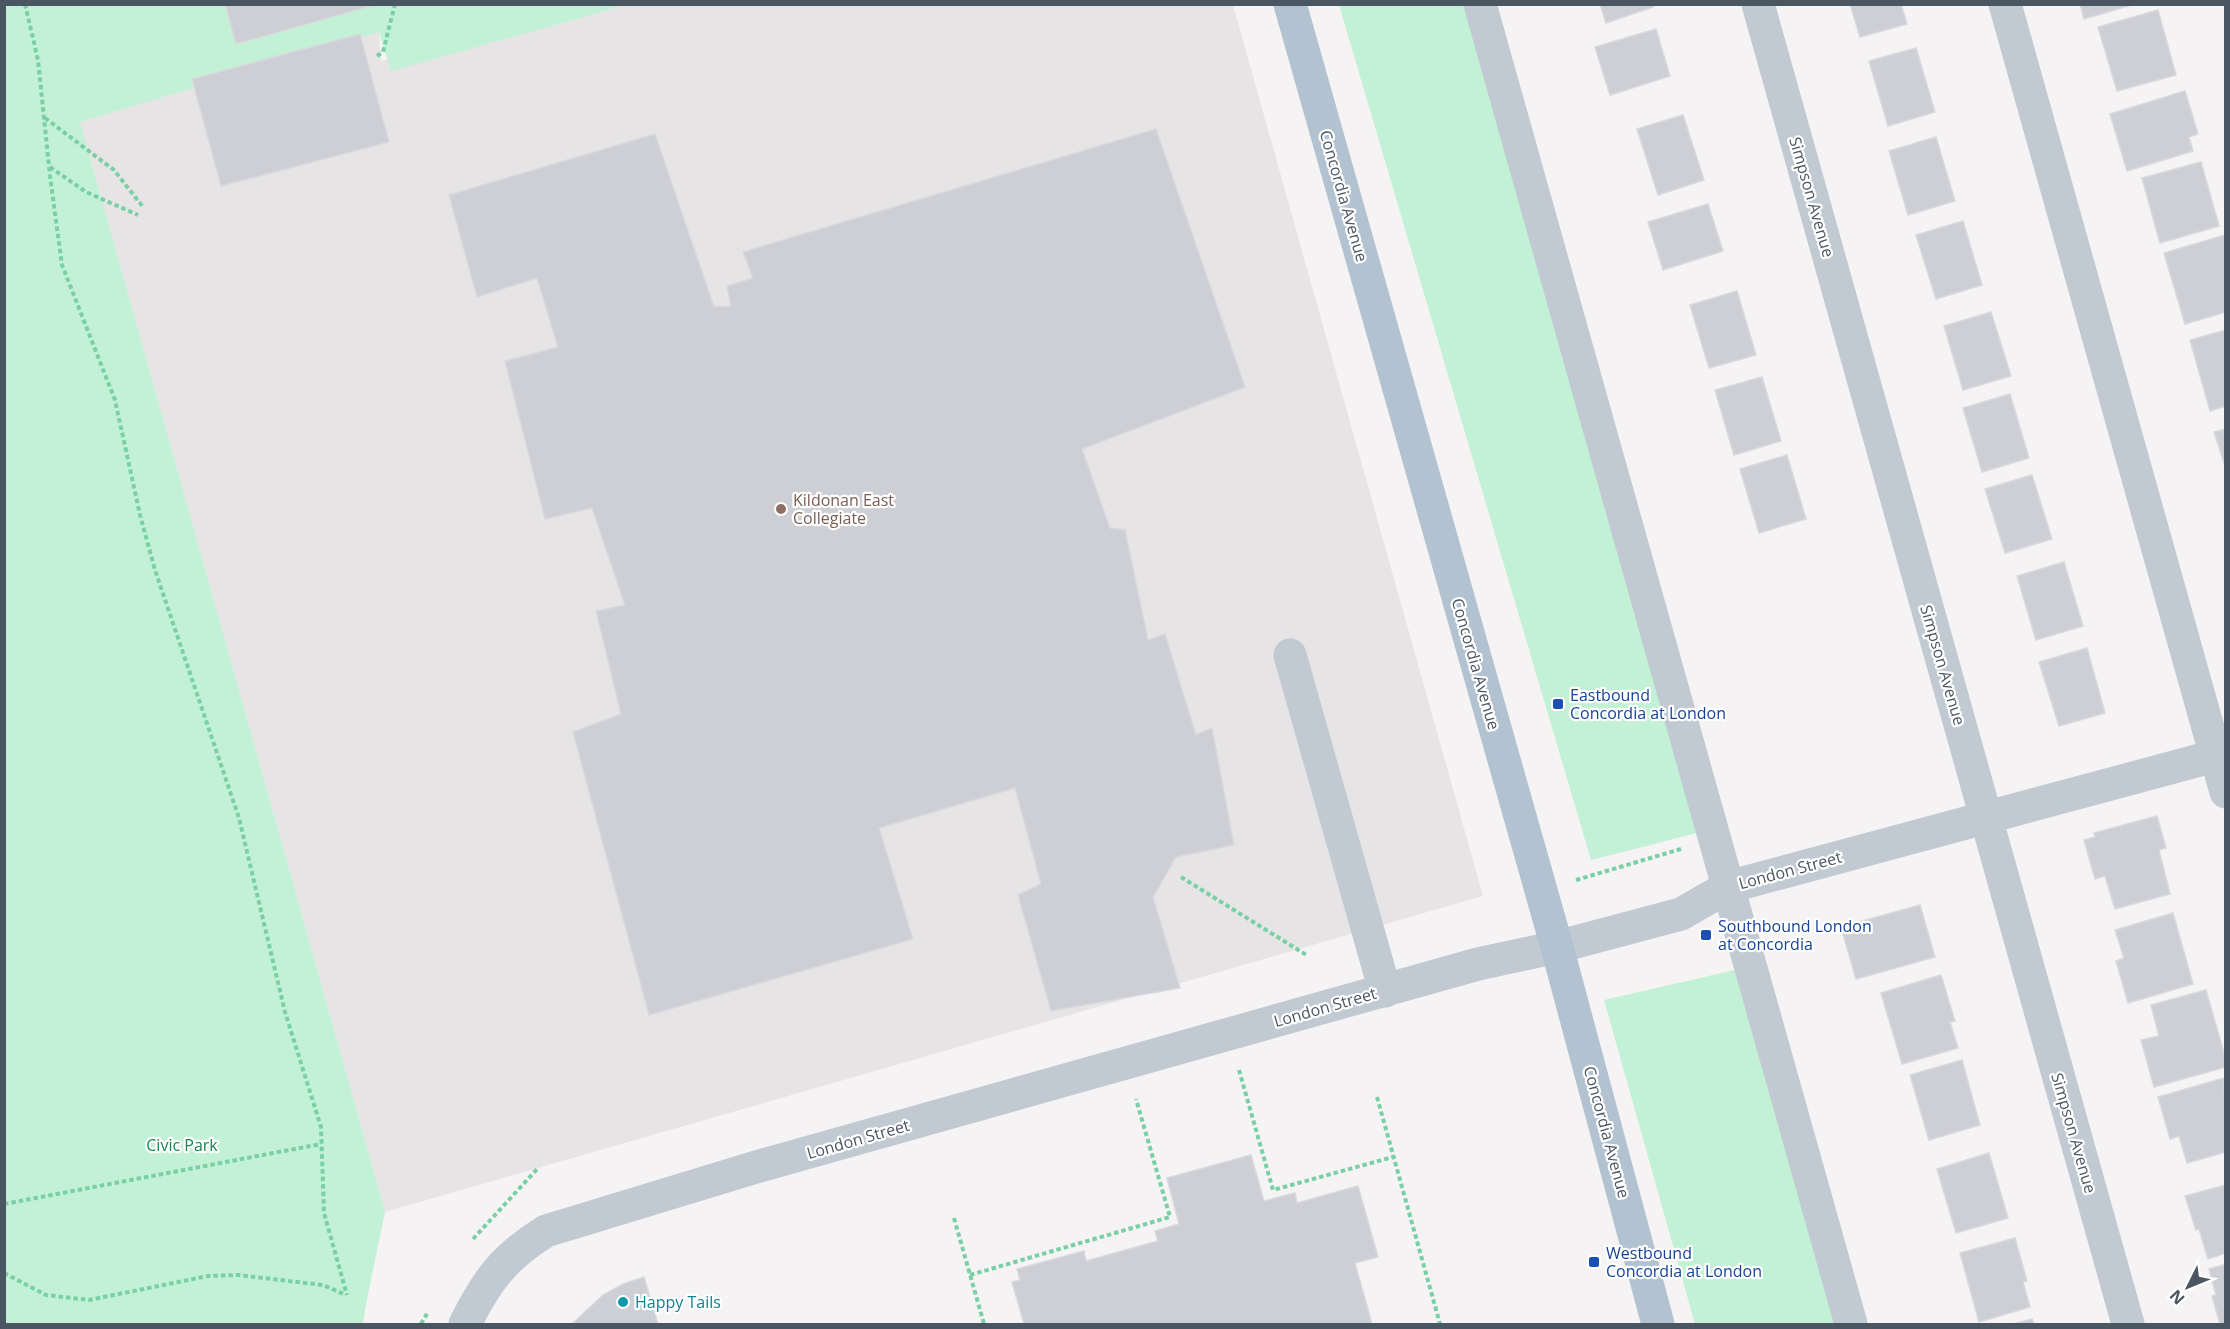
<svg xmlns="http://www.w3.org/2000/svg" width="2230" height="1329" viewBox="0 0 2230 1329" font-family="'Open Sans',sans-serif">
<rect width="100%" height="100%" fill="#f5f3f3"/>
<!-- education -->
<polygon fill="#e6e4e5" points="626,5 1233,5 1483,896 385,1212 80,122 379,31 381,61 391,59 391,70"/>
<!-- green -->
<g fill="#c3f1d5">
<polygon points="5,5 626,5 391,71 379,32 80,122 385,1212 366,1304 363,1324 5,1324"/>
<polygon points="1339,5 1468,5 1701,832 1591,860"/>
<polygon points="1739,969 1838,1324 1695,1324 1604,1000"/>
</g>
<!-- building -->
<g fill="#cdcfd5" stroke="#d7d9de" stroke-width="1.5">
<polygon points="225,4 378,4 236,44"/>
<polygon points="1600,4 1652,4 1653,7 1606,23"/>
<polygon points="1850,4 1901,4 1907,24 1860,37"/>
<polygon points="2080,4 2135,4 2084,19"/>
<polygon points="2158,10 2176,75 2117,91 2098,27"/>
<polygon points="1656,29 1670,76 1610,95 1595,47"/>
<polygon points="360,34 389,142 221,186 192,79"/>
<polygon points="1916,48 1935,112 1888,126 1869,61"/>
<polygon points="2185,91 2198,134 2189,137 2193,151 2127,171 2110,114"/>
<polygon points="1683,115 1704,180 1658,195 1637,129"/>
<polygon points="1156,129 1245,387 1082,449 1110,528 1125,530 1148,640 1165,634 1196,735 1212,728 1234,845 1176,857 1153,897 1180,988 1051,1011 1018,895 1041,884 1015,788 879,828 913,939 649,1015 573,732 621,714 596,611 625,605 592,508 545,519 505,361 558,347 537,278 477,297 449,195 655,134 714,307 731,306 727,286 753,278 743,252"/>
<polygon points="1936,137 1955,201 1908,215 1889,151"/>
<polygon points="2201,162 2219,226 2160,243 2142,178"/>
<polygon points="1708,204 1723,251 1663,270 1648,222"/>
<polygon points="1963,221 1982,285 1936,299 1916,235"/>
<polygon points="2225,235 2226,312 2185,324 2164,253"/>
<polygon points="1737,291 1756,355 1709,368 1690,305"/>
<polygon points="1991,312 2011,376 1963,390 1944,326"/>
<polygon points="2226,330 2226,406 2210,411 2190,340"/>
<polygon points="1762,377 1781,441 1734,455 1715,390"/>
<polygon points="2010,394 2029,458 1982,472 1963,408"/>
<polygon points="2226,429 2226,469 2214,432"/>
<polygon points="1787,455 1806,519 1759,533 1740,469"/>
<polygon points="2032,475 2052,539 2005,553 1985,489"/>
<polygon points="2064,562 2083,626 2036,640 2017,576"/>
<polygon points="2087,648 2105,713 2059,726 2039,662"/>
<polygon points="2157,816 2166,848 2159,850 2170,894 2115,909 2105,876 2095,879 2084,840 2095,837 2094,833"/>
<polygon points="1920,905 1935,957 1856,979 1841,927"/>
<polygon points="2173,913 2193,984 2128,1003 2116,961 2124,958 2115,930"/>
<polygon points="1941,975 1955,1021 1950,1022 1958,1048 1902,1064 1881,993"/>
<polygon points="2206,990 2226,1060 2226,1067 2154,1087 2141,1040 2159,1036 2151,1005"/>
<polygon points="1962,1060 1980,1125 1929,1140 1910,1075"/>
<polygon points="2224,1078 2226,1152 2187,1163 2179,1136 2170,1139 2158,1097"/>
<polygon points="1989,1153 2008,1218 1956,1233 1937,1169"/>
<polygon points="1251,1155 1264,1201 1295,1193 1297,1203 1358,1186 1378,1257 1355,1263 1372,1324 1024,1324 1012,1282 1020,1280 1017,1269 1084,1251 1086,1261 1158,1241 1155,1231 1179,1224 1167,1178"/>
<polygon points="2226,1185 2226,1253 2208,1259 2199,1229 2196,1230 2185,1196"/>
<polygon points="2015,1238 2027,1281 2023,1282 2030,1307 1979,1322 1960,1253"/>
<polygon points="2226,1264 2226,1324 2220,1324 2212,1296 2216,1295 2209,1269"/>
<polygon points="644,1277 658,1324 572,1324 603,1295 623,1284"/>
<polygon points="2032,1319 2034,1324 2013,1324"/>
</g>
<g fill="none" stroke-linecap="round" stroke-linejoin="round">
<!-- path -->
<g stroke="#7ad0a6" stroke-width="4" stroke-dasharray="4.5 3" stroke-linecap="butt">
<polyline points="25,4 38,60 50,176 62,265 115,400 140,515 155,570 239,818 285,1012 321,1127 324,1213 347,1295"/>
<polyline points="377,56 383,52 395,4"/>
<polyline points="45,118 114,170 143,207"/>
<polyline points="50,167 86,192 138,215"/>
<polyline points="1181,877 1308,956"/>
<polyline points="1576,880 1681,849"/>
<polyline points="1239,1070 1273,1190 1393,1157"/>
<polyline points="1377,1097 1440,1324"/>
<polyline points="4,1204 321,1144"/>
<polyline points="954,1218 984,1324"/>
<polyline points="473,1239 539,1167"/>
<polyline points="4,1273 46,1295 89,1300 208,1276 238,1275 323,1285 346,1295"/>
<polyline points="970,1275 1170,1217 1136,1099"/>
<polyline points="421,1324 428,1312"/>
</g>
<!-- minor -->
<g stroke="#c1cad2" stroke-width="33">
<polyline points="1480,4 1851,1324"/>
<polyline points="1758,4 2128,1324"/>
<polyline points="2005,4 2226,792"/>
<polyline points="1290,655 1385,991"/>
<path d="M465,1324C487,1280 504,1257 546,1231L756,1167L1478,964L1557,947L1681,914L1728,887L2226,753"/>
</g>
<!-- major -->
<polyline stroke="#b3c2d1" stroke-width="33" points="1290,4 1557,947 1658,1324"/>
</g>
<!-- markers -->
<circle fill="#8d6e63" stroke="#fff" stroke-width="2" cx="781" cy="509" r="6"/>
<g fill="#1a4fb4" stroke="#fff" stroke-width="2">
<rect x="1552" y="698" width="12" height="12" rx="3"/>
<rect x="1700" y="929" width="12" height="12" rx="3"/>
<rect x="1588" y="1256" width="12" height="12" rx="3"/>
</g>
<circle fill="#0f9aa8" stroke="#fff" stroke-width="2" cx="623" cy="1302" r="6"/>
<g text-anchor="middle" stroke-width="4.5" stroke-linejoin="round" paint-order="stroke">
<!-- street labels -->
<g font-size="16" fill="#4a5661" stroke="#fff">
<text transform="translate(1344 196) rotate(74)" y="6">Concordia Avenue</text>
<text transform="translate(1812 197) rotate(74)" y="6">Simpson Avenue</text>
<text transform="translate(1476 664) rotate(74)" y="6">Concordia Avenue</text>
<text transform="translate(1943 665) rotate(74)" y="6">Simpson Avenue</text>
<text transform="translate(1790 870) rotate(-15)" y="6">London Street</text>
<text transform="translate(1325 1007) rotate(-16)" y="6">London Street</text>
<text transform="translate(1607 1132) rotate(75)" y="6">Concordia Avenue</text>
<text transform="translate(2074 1133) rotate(74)" y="6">Simpson Avenue</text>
<text transform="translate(858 1139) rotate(-16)" y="6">London Street</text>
</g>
<!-- education labels -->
<g font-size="16" fill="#785e54" stroke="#fff" text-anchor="start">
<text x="793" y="506">Kildonan East<tspan x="793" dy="18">Collegiate</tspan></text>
</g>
<!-- transit labels -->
<g font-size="16" fill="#164399" stroke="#fff" text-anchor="start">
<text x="1570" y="701">Eastbound<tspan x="1570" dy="18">Concordia at London</tspan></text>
<text x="1718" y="932">Southbound London<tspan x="1718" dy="18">at Concordia</tspan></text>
<text x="1606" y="1259">Westbound<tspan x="1606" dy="18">Concordia at London</tspan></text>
</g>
<!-- park labels -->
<g font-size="16" fill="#17864f" stroke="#fff">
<text x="182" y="1151">Civic Park</text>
</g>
<!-- culture labels -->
<g font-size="16" fill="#0d838f" stroke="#fff" text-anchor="start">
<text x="635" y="1308">Happy Tails</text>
</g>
</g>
<!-- border -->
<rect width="2230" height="1329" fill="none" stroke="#4a5661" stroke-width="12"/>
<!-- north arrow -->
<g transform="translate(2188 1287) rotate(227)" stroke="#ffffff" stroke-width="4.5" paint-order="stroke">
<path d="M0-4.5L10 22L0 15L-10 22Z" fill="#4a5661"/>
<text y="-9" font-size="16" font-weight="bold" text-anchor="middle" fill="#4a5661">N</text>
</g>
</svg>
